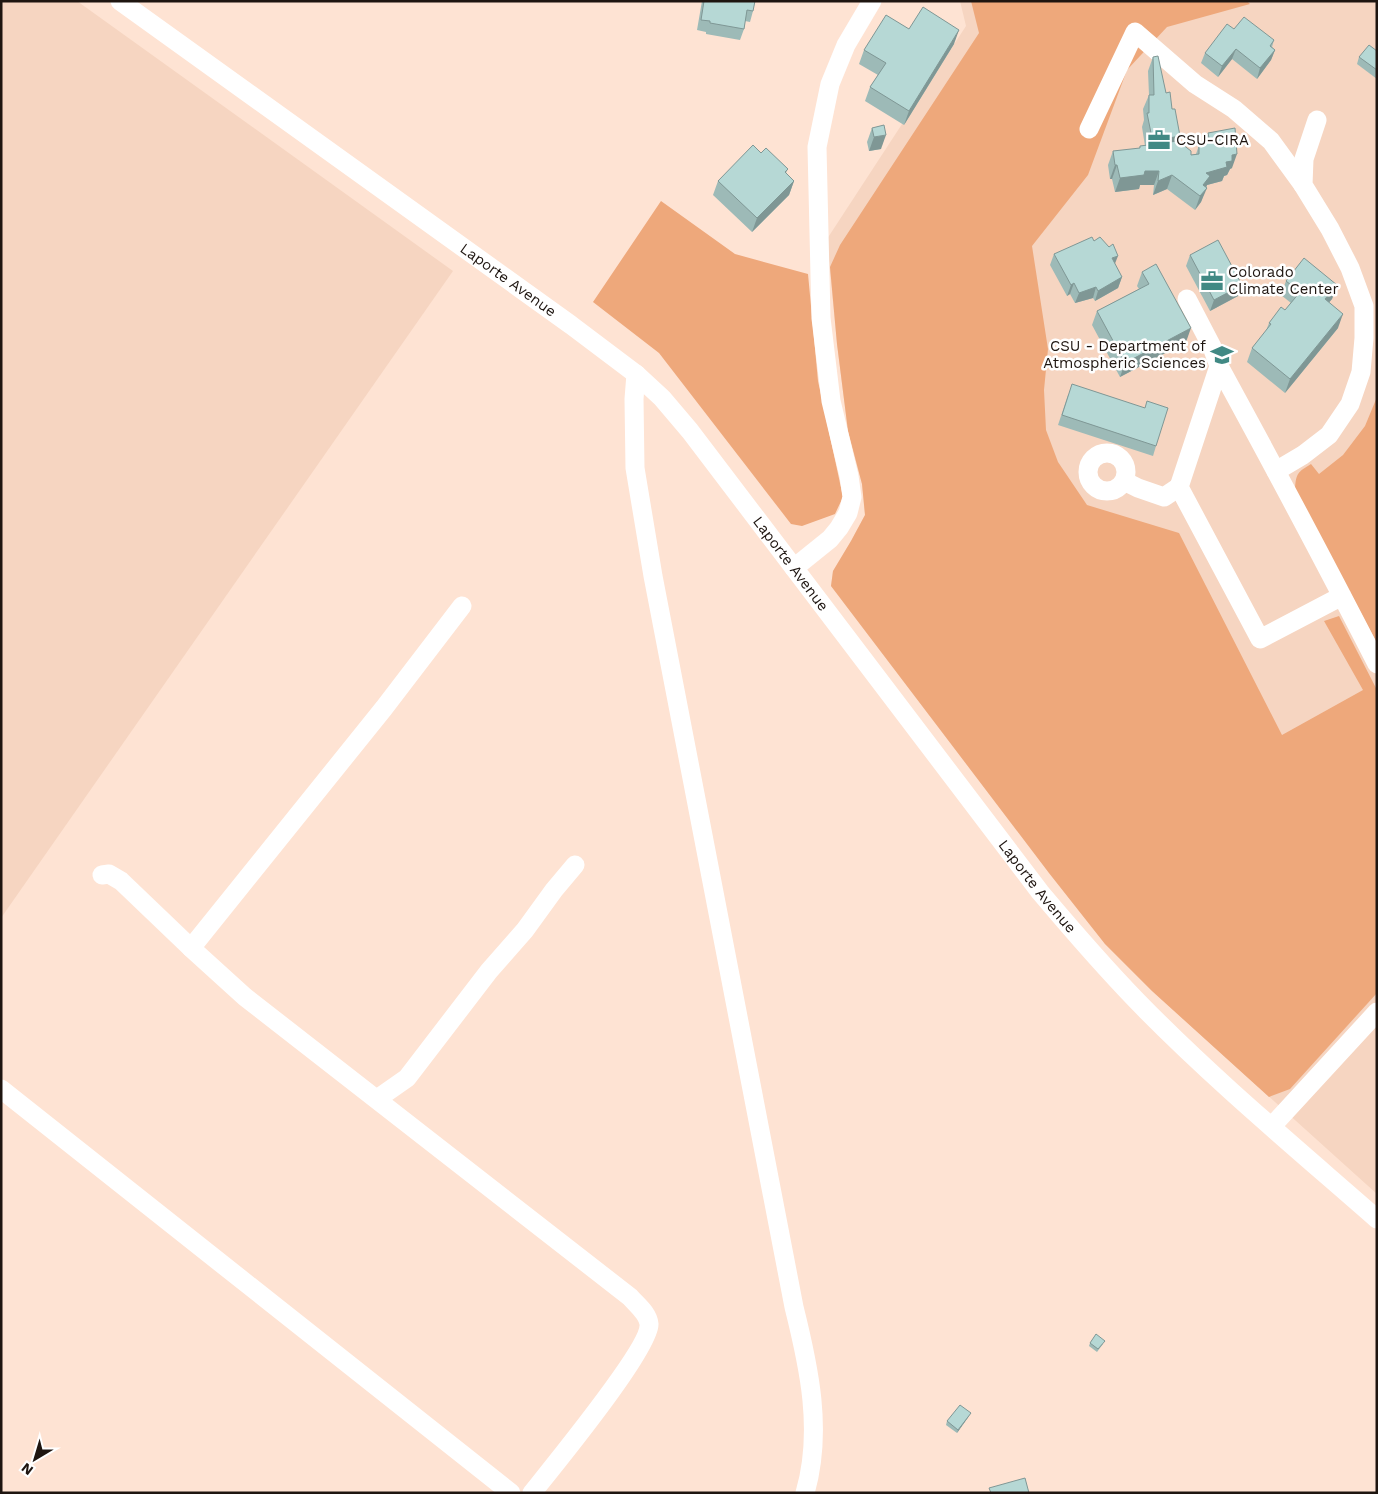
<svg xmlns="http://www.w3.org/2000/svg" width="1378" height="1494" viewBox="0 0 1378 1494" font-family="'Work Sans',sans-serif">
<rect width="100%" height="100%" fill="#fee3d3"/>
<!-- built -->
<g fill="#f6d5c1">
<polygon points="1,1 77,1 453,271 1,918"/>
<polygon points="960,1 1377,1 1377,1194 1152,991 1105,944 1049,873 831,586 833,571 851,541 865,515 862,484 848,431 837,344 827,239 966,26"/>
</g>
<!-- green -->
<g fill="#eea87b">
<polygon points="971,1 1247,1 1250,4 1167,27 1127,70 1088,175 1032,246 1048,349 1044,390 1046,430 1058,462 1087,505 1179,533 1282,735 1363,690 1324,621 1339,616 1377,690 1377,993 1290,1089 1269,1097 1152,991 1105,944 1049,873 831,586 833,571 851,541 865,515 862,484 848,431 837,344 830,267 840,245 979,33"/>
<polygon points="661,201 735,254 808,274 818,381 843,497 835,514 802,526 791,524 659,353 593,302"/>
<path d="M1377,397V643L1295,489C1296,473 1298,472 1311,464L1319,474L1343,455L1365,426Z"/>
</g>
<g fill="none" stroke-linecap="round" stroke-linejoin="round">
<!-- minor -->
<g stroke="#fff" stroke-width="19">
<path id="s1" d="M120,1L571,325L636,374L662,398L690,431L1040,892C1072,930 1104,967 1138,1002C1213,1079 1296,1148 1377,1219"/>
<polyline points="1089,129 1135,32 1195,84 1234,109 1271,141 1303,185"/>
<polyline points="1187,299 1212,347 1219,366"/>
<path d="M636,374L634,399L635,468L653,576L794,1307C809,1367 823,1431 805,1493"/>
<circle cx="1107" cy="472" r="19"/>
<polyline points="1276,471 1303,455 1329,435 1350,404 1361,372 1364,338 1364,306 1350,268 1330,229 1303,185 1304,159 1317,120"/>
<polyline points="1124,481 1138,488 1164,497 1179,487"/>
<polyline points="794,568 830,539 839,528 848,513 852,497 849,476 831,401 821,318 817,147 830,84 846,45 872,1"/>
<path d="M1342,596L1260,639L1179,487L1219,366C1273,465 1326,564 1377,664"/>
<path d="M462,606L384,708L191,948L245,997L630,1297C637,1305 648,1313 649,1324C651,1347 552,1468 532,1493"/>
<polyline points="102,875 109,874 121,881 191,948"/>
<polyline points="1,1089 511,1493"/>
<polyline points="377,1099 407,1078 489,971 525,930 554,890 575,865"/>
<polyline points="1272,1126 1377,1012"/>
</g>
</g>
<!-- wall -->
<g fill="#9dbab7">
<polygon points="702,1 755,1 753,11 750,22 745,21 744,29 740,40 706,34 706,32 697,30"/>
<polygon points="909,29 954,44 904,125 865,101 870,87 878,75 859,64 864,50"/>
<polygon points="1234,29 1274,40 1272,47 1275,50 1271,60 1257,79 1232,59 1218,77 1201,63 1205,53"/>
<polygon points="1377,51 1377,79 1357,64 1359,57"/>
<polygon points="1153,57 1172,109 1180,136 1178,141 1191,155 1196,154 1199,145 1202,145 1204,139 1206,139 1208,133 1232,168 1230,169 1227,175 1224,176 1222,181 1207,185 1201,202 1195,210 1167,189 1153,195 1154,185 1140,185 1139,189 1115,192 1112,179 1110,179 1108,165 1113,151 1139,149 1140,146 1145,146 1142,127 1144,120 1143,109 1149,95 1148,71"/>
<polygon points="872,128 881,149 869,151 867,142"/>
<polygon points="761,153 788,169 786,173 794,181 789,195 752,232 713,195 718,181"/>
<polygon points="1094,241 1122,277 1118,288 1095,301 1093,298 1075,303 1070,294 1067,296 1050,265 1054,254"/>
<polygon points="1190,255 1238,296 1210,311 1186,266"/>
<polygon points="1142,272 1186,342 1120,377 1092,325 1097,311 1139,289 1137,286"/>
<polygon points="1286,281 1337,285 1332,299 1329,302 1338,328 1285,393 1247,362 1252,348 1266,331 1269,323 1285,310 1291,303 1281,295"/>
<polygon points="1068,395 1156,446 1153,456 1058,425"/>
<polygon points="1090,1343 1103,1344 1097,1352 1089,1346"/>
<polygon points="969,1416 957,1433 946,1425 947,1421"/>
</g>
<!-- shaded-wall -->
<g fill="#7f9795">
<polygon points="959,30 954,44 904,125 909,111"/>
<polygon points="1236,49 1232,59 1218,77 1222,66"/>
<polygon points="1275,50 1271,60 1257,79 1260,68"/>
<polygon points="886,135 881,149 869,151 874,137"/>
<polygon points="1180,136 1175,150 1164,152 1169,138"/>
<polygon points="1152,138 1155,138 1150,152 1147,152"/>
<polygon points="1237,154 1232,168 1230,169 1227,175 1224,176 1222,181 1207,185 1205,190 1200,196 1206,173 1226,162 1232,155"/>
<polygon points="1115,165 1117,165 1112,179 1110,179"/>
<polygon points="1145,171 1159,171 1154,185 1140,185 1139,189 1115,192 1120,178"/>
<polygon points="1172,175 1167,189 1153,195 1158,181"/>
<polygon points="794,181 789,195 752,232 757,218"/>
<polygon points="1207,188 1201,202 1195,210 1200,196"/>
<polygon points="1118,256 1114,266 1112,258"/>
<polygon points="1122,277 1118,288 1095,301 1098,291"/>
<polygon points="1074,283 1070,294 1067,296 1071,285"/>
<polygon points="1242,285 1238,296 1210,311 1214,300"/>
<polygon points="1337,285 1332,299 1320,313 1325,299"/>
<polygon points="1096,287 1093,298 1075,303 1079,293"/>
<polygon points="1343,314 1338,328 1285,393 1290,379"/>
<polygon points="1191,328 1186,342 1120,377 1125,363"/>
<polygon points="971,1413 969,1416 957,1433 958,1430"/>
</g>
<!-- building -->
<g fill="#b6d8d5" stroke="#7f9795">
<polygon points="704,1 755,1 753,11 747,10 744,29 710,23 710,21 701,20"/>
<polygon points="923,7 959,30 909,111 870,87 886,63 864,50 886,15 909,29"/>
<polygon points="1244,17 1274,40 1270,46 1275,50 1260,68 1236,49 1222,66 1205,53 1227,24 1234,29"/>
<polygon points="1369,45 1377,51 1377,70 1359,57"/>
<polygon points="1158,56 1166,93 1170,92 1172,109 1175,109 1180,136 1169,138 1170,142 1178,141 1191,151 1191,155 1199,154 1199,145 1205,145 1204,139 1209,138 1208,133 1235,128 1237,154 1232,155 1232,161 1226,162 1227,167 1206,173 1210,176 1203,185 1207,188 1200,196 1172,175 1158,181 1159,171 1145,171 1144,175 1120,178 1117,165 1115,165 1113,151 1140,148 1140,146 1156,144 1155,138 1152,138 1147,113 1149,113 1149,95 1154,95 1153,57"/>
<polygon points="884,125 886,135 874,137 872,128"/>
<polygon points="753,145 761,153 766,148 788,169 785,172 794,181 757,218 718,181"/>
<polygon points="1092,237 1094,241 1100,237 1109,247 1113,244 1118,256 1112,258 1122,277 1098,291 1096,287 1079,293 1074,283 1071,285 1054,254"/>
<polygon points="1218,240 1242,285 1214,300 1190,255"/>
<polygon points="1304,258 1337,285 1325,299 1343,314 1290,379 1252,348 1271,324 1269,323 1281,307 1285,310 1300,292 1286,281"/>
<polygon points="1156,264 1191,328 1125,363 1097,311 1149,284 1142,272"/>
<polygon points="1072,384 1145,408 1147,401 1168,408 1156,446 1062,415"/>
<polygon points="1096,1334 1105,1341 1098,1349 1090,1343"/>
<polygon points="960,1405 971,1413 958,1430 947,1421"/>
<polygon points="1025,1478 1029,1493 991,1493 989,1488"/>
</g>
<!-- icons -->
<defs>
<symbol id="office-bare" viewBox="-9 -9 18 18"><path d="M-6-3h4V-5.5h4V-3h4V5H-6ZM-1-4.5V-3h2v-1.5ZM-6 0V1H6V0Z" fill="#418984" stroke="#fff" stroke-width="2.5" paint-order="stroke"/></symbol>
<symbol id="school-bare" viewBox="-9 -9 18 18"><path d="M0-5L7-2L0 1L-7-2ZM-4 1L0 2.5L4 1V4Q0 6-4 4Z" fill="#418984" stroke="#fff" stroke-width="2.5" paint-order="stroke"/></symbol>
</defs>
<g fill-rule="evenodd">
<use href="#office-bare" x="1143" y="124" width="32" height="32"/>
<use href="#office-bare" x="1196" y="265" width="32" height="32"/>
<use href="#school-bare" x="1206" y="339" width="32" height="32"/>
</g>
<g text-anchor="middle" stroke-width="5" stroke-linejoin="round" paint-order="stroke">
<!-- poi labels -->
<g font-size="15" fill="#1e1510" stroke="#fff" text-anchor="start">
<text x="1176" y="145">CSU-CIRA</text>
<text x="1228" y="277">Colorado<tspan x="1228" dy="17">Climate Center</tspan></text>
<text x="1206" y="351" text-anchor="end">CSU - Department of<tspan x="1206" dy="17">Atmospheric Sciences</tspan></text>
</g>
<!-- street labels -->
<g font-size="15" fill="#1e1510" stroke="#fff">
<text dy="5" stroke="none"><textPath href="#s1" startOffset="478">Laporte Avenue</textPath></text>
<text dy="5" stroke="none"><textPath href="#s1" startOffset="882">Laporte Avenue</textPath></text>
<text dy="5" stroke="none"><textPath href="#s1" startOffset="1288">Laporte Avenue</textPath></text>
</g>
</g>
<!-- border -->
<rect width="1378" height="1494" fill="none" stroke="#1e1510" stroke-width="5"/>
<!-- north arrow -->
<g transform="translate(35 1459) rotate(218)" stroke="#ffffff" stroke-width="4" paint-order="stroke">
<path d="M0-4L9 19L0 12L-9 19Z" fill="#1e1510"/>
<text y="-8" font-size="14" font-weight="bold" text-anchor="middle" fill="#1e1510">N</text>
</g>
</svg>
